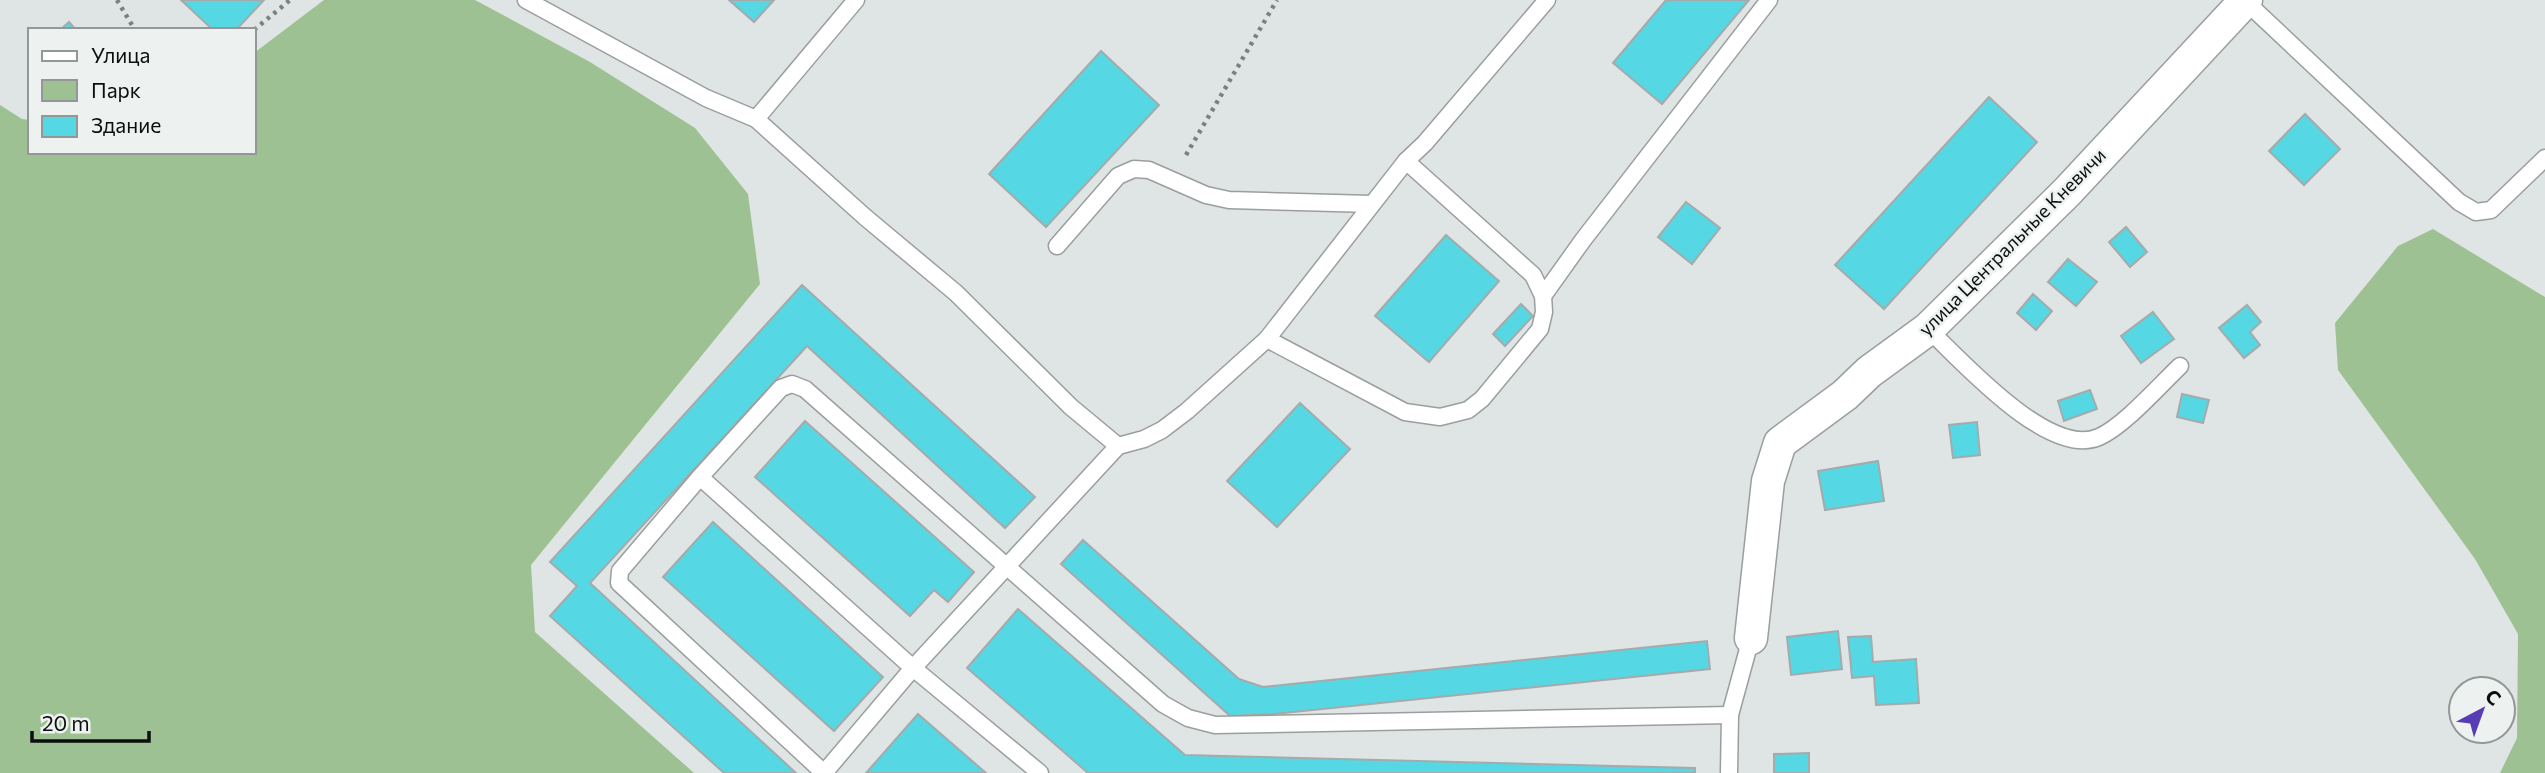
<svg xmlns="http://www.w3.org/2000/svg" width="2545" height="773" viewBox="0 0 2545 773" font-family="Commissioner,sans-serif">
<rect width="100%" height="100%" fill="#dfe5e4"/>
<!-- green -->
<g fill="#9dc192">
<polygon points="324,0 475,0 590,62 695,128 748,194 760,284 531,565 535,632 694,773 0,773 0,105 22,119 30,120 30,152 254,152 254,53"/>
<polygon points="2433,229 2545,297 2545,773 2500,773 2517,738 2518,634 2475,559 2338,370 2335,323 2398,246"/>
</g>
<!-- building -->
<g fill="#55d8e3" stroke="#a5aaab" stroke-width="2">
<polygon points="181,0 264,0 236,30 213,30"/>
<polygon points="729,0 774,0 754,22"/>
<polygon points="1666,0 1749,0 1662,104 1613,63"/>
<polygon points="69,22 76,30 60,30"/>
<polygon points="1101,51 1159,105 1046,227 989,174"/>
<polygon points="1989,97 2037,142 1884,309 1835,265"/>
<polygon points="2305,114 2340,149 2304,185 2269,151"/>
<polygon points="1686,202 1720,228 1692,264 1658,237"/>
<polygon points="2126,227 2147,252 2130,267 2109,242"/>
<polygon points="1446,235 1499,281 1429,362 1375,316"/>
<polygon points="2068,259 2097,282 2076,306 2048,282"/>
<polygon points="802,285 1035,497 1005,528 807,346 590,583 796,773 724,773 550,616 577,586 550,562"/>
<polygon points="2033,294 2052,311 2036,330 2017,313"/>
<polygon points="1521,304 1533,316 1505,346 1493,334"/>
<polygon points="2247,305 2261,322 2250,332 2260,345 2244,358 2219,328"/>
<polygon points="2153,312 2174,339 2141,363 2121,336"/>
<polygon points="2090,390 2097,409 2064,421 2058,401"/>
<polygon points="2182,394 2209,400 2203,423 2177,417"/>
<polygon points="1300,403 1350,449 1277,527 1227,481"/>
<polygon points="805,421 974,572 948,602 934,590 910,616 755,477"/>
<polygon points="1977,422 1980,455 1953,458 1949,425"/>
<polygon points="1878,461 1884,501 1825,510 1818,471"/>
<polygon points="713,522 883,677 834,731 663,577"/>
<polygon points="1083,540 1239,679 1263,687 1707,641 1710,669 1274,714 1230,716 1061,564"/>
<polygon points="1018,609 1185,755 1695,768 1695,773 1088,773 967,668"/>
<polygon points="1838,631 1842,669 1791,675 1787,637"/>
<polygon points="1871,636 1873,662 1916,659 1919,703 1876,705 1874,676 1852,678 1848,637"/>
<polygon points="918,714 986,773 866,773"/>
<polygon points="1809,753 1809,773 1774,773 1774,754"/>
</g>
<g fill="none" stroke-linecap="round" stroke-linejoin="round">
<defs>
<g id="service">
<polyline points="526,0 706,98 756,119 865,217 956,293 1071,407 1118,446 913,668 824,773"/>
<polyline points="2244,0 2459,202 2476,212 2491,210 2545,158"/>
<polyline points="756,119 856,0"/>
<polyline points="1057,246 1118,176 1134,169 1149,170 1206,195 1229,200 1372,204"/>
<polyline points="1543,296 1583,240 1769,0"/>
<path d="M1928,329C1962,361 2049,459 2099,437C2124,426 2159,386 2180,366"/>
<polyline points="1267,339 1405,412 1440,417 1468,410 1482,399 1540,329 1544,312 1543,296 1533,275 1406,161"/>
<polyline points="1118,446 1144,439 1162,430 1187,411 1267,339 1406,161 1425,143 1547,0"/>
<polyline points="700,477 913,668 1040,773"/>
<polyline points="824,773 619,583 620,571 700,477 781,388 792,384 805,389 1163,704 1188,718 1215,725 1730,715"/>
<polyline points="1729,773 1730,715 1751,638"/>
</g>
<polyline id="minor" points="1751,638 1768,481 1780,443 1845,395 1869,372 1928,329 2067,192 2246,0"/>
</defs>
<!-- service casing -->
<use href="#service" stroke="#9a9f9d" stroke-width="19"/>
<!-- minor casing -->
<use href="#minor" stroke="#9a9f9d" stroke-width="35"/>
<!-- path -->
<g stroke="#7c8080" stroke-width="4.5" stroke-dasharray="3.5 5" stroke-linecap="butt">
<polyline points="117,0 135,30"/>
<polyline points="254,30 290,0"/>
<polyline points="1186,155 1277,0"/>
</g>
<!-- service -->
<use href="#service" stroke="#fff" stroke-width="16"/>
<!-- minor -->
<use href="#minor" stroke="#fff" stroke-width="32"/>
</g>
<g text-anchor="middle" stroke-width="5" stroke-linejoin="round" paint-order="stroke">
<!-- street labels -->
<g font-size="19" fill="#0d0f0f" stroke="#edf2f1">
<text transform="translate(2012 242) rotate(-45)" y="7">улица Центральные Кневичи</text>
</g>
</g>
<!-- legend -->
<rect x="28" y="28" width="228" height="126" fill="#edf2f1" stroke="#939797" stroke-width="2"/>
<rect x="42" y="51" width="35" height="10" fill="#ffffff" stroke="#939797" stroke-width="2"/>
<text x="91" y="63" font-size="21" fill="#0d0f0f">Улица</text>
<rect x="42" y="80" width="35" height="21" fill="#9dc192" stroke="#939797" stroke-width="2"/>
<text x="91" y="98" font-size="21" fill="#0d0f0f">Парк</text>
<rect x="42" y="116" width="35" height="21" fill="#55d8e3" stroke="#939797" stroke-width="2"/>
<text x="91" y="133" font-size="21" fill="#0d0f0f">Здание</text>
<!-- north arrow -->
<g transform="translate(2482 710) rotate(41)"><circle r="33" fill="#edf2f1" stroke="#939797" stroke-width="2"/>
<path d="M0-5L12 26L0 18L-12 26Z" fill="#583cb4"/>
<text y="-10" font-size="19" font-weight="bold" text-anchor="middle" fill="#0d0f0f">С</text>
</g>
<!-- scale -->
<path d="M32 731v10h117v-10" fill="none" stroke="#0d0f0f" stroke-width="3.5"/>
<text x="42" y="731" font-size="21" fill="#0d0f0f" stroke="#edf2f1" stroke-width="5" paint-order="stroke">20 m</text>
</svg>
